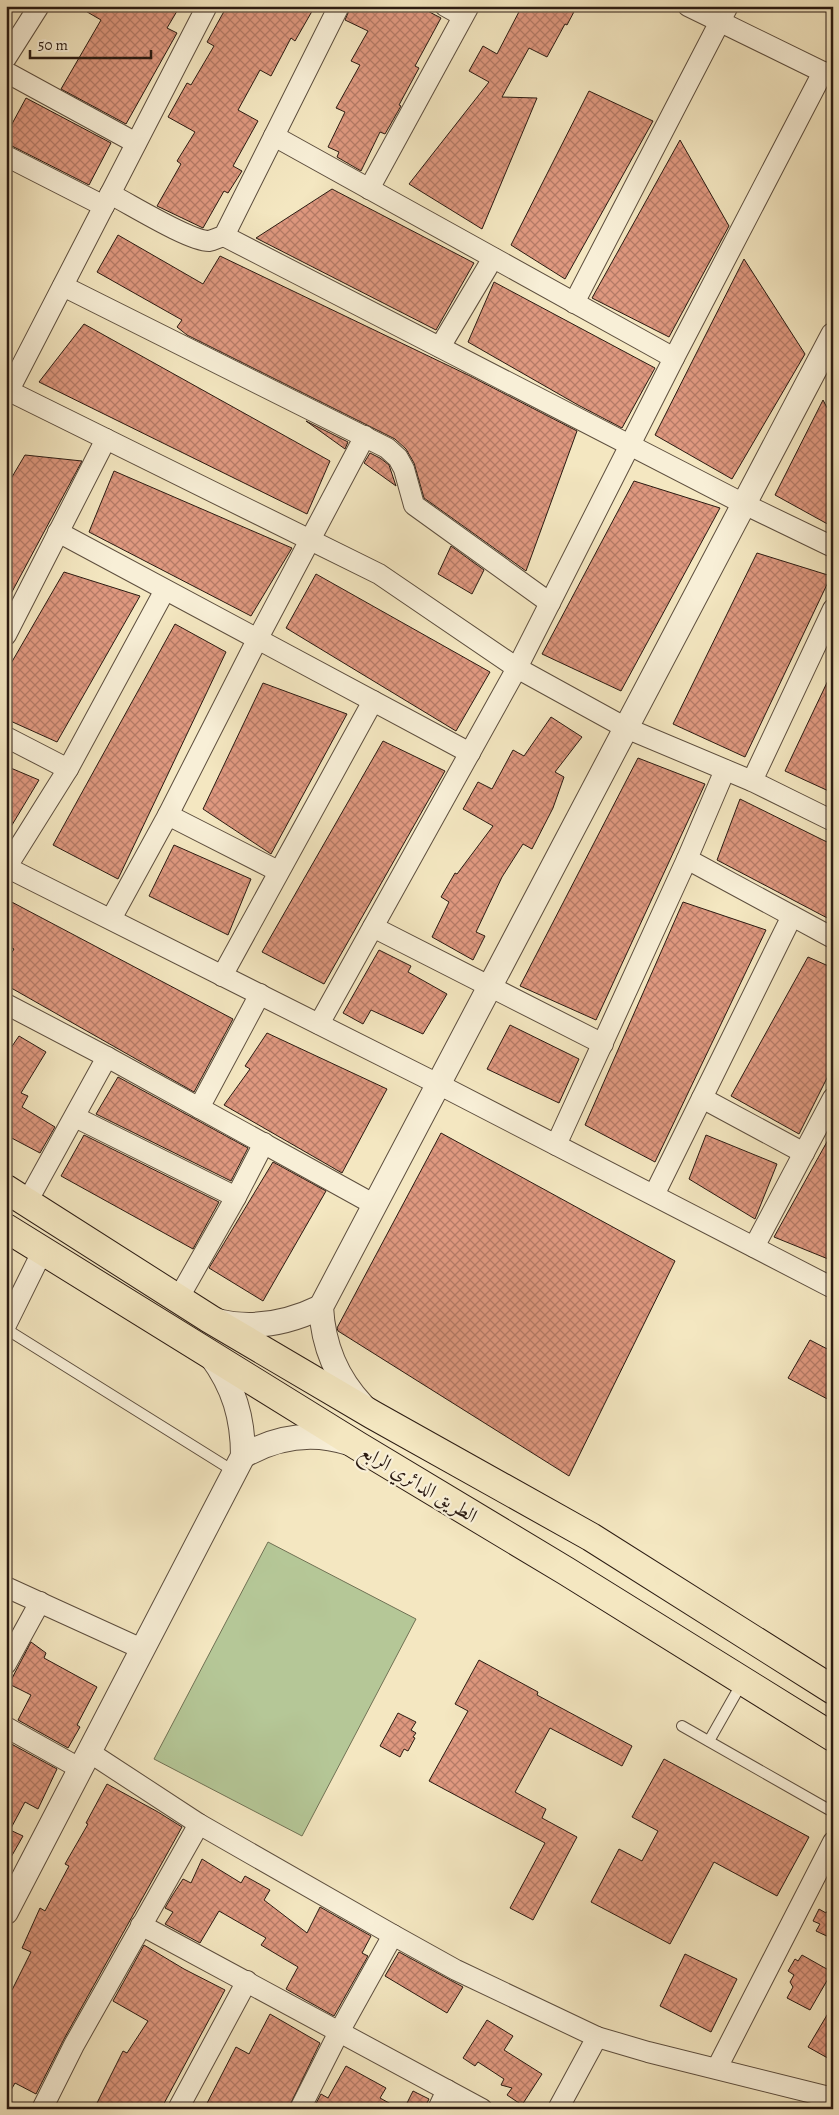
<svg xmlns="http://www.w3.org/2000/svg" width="839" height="2115" viewBox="0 0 839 2115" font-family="Alegreya,Amiri,serif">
<defs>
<pattern id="building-cross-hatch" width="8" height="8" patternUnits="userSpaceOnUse" patternTransform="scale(1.25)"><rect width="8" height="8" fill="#df987f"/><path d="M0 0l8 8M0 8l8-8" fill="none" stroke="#b57b67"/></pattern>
</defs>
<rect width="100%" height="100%" fill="#f4e7c1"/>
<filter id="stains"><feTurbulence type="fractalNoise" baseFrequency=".004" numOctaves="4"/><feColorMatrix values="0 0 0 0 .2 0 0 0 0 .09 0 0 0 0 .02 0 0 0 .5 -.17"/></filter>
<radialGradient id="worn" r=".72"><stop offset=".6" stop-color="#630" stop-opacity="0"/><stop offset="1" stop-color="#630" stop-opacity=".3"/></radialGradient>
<!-- garden -->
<polygon fill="#b5c797" stroke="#707154" points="268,1542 416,1619 302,1836 154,1759"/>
<!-- building -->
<g fill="url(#building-cross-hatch)" stroke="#2b1b12">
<polygon points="77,6 180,6 167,28 177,33 126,124 61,89 101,20"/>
<polygon points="227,6 315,6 295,41 291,38 271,76 260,70 238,110 258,121 233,166 242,171 228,193 224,191 203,228 157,206 181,164 177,161 195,132 168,117 187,83 191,85 214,46 207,42"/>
<polygon points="351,6 418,6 441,18 415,66 419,68 399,105 401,106 385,134 380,132 361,171 337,157 339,152 328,147 345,112 336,108 360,65 351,61 368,31 345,20"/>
<polygon points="522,6 577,6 567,25 565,24 547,57 529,48 502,97 537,98 482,229 409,184 489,82 469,71 483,46 497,54"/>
<polygon points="589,91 653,121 565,279 511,245"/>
<polygon points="26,98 111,143 89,185 6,143 6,135"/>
<polygon points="680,140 729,226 669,337 592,298"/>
<polygon points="332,189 474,263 436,330 256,238"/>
<polygon points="118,235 203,284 220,256 470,376 577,431 526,571 424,498 414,463 406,449 395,439 187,335 177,327 182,320 97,272"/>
<polygon points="744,259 805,354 732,479 655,435"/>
<polygon points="494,282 655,368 622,428 578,405 468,342"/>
<polygon points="84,324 330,461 307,514 39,382"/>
<polygon points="823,400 833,419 833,527 775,495"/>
<polygon points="306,421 348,442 345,449"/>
<polygon points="370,453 380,458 389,465 396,486 364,463"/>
<polygon points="25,455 82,461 6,603 6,487"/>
<polygon points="114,471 292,548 251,616 89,532"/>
<polygon points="634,481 720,508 621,691 542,654"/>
<polygon points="451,546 484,570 472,594 438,574"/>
<polygon points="757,553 831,576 745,757 673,724"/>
<polygon points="64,572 140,596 57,742 6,719 6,672"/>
<polygon points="316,574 490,672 456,731 286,628"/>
<polygon points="175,624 226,652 118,879 53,845"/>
<polygon points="833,670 833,793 785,771"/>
<polygon points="263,683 347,714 271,854 203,809"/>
<polygon points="551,717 582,737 555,772 564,777 553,808 532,849 523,844 502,877 476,932 485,936 473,960 432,937 449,902 441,897 455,873 457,874 493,826 463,809 478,782 492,789 513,750 524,756"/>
<polygon points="383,741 445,771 324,984 262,952"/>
<polygon points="638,758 705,784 596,1020 520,986"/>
<polygon points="6,766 39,780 6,835"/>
<polygon points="740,799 833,845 833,921 717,860"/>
<polygon points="174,845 251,879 228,935 149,896"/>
<polygon points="6,899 233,1019 194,1092 6,985 6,962 14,949 6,945"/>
<polygon points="683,902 766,930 655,1162 585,1125"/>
<polygon points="379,950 411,966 408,972 447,994 423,1034 371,1010 363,1024 343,1013"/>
<polygon points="808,957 833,968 833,1066 799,1134 731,1096"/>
<polygon points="510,1025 579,1059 559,1103 487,1069"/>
<polygon points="267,1033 387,1089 342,1173 224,1105 250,1069 245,1066"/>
<polygon points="19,1036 46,1052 21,1093 28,1096 22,1107 55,1127 40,1153 6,1135 6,1055"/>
<polygon points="118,1077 248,1148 231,1181 96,1114"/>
<polygon points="833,1131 833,1261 774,1237"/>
<polygon points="441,1133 675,1261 569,1476 338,1331 337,1328"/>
<polygon points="84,1135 219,1202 193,1249 61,1176"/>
<polygon points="706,1135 777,1164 755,1219 689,1179"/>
<polygon points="273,1162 326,1191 263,1301 209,1268"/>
<polygon points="810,1340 833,1352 833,1402 788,1378"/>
<polygon points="31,1642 46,1653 44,1658 97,1687 77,1725 80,1727 68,1748 18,1720 31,1695 9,1684"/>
<polygon points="479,1660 538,1692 537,1695 632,1746 622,1766 550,1728 515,1792 546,1809 542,1818 577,1837 533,1920 510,1908 545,1843 429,1781 468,1711 455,1704"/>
<polygon points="398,1713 416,1722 411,1730 416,1733 413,1737 415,1738 408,1751 404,1749 400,1757 380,1746"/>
<polygon points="6,1741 57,1769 38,1809 25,1802 10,1830 23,1836 6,1866"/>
<polygon points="664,1759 809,1837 777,1896 714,1862 670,1944 591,1902 619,1849 642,1861 658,1831 632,1817"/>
<polygon points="107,1784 158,1812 182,1827 64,2039 36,2094 15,2083 6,2099 6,1986 12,1990 31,1952 22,1948 40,1908 45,1911 69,1866 65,1864 88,1824 86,1823"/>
<polygon points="202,1859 241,1883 245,1876 270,1890 264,1900 307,1933 320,1907 371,1936 362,1953 368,1956 334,2016 286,1989 298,1967 261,1945 266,1938 219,1911 200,1943 165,1924 173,1912 165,1908 172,1896 183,1879 191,1883"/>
<polygon points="833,1902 833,1939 816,1931 820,1924 813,1921 819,1909 826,1913"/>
<polygon points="144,1945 184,1969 225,1990 161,2109 94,2109 123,2051 127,2053 148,2021 113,2001"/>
<polygon points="399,1952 463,1987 447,2013 385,1976"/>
<polygon points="685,1954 737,1979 711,2032 660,2006"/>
<polygon points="802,1955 832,1972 810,2010 787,1998 793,1987 790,1982 794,1975 788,1971 795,1959 798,1961"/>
<polygon points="833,2005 833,2061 808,2047"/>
<polygon points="270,2014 320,2043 288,2109 204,2109 236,2047 249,2054"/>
<polygon points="487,2020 513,2036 504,2050 542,2074 522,2105 507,2095 512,2088 501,2085 504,2079 478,2062 475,2066 463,2058"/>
<polygon points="346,2066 386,2088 380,2098 400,2109 313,2109 321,2094 328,2098"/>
<polygon points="413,2091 429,2099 424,2109 404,2109"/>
</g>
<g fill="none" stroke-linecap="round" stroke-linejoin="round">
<defs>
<g id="service">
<polyline points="6,1329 235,1472"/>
<polyline points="682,1726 833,1812"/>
<polyline points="709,1741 743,1681"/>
</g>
<g id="minor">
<polyline points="445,6 463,16"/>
<polyline points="688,6 833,77"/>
<polyline points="6,58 39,6"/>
<polyline points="6,72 136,143"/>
<polyline points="274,136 674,358"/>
<polyline points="6,156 104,206"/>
<polyline points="369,189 469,6"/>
<path d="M110,194C130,204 189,241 209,241C214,240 219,237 224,236L339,6"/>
<polyline points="224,236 744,504 833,547"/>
<polyline points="63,286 387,448 398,458 404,469 414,505 550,603"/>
<polyline points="574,303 728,6"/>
<polyline points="440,347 493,258"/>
<polyline points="9,391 379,574 517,668 626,728 752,781 833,821"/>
<polyline points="6,396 207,6"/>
<polyline points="58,532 470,753"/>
<polyline points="6,635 106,439"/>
<polyline points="6,737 68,769"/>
<polyline points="752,781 833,609"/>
<polyline points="168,815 278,871"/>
<polyline points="687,859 833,938"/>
<polyline points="6,867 438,1084 833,1288"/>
<polyline points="6,868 68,769 165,590"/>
<polyline points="111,919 168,815 257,640 365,436"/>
<polyline points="373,927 603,1044"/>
<polyline points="222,976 373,701"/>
<polyline points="6,1004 107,1057 375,1205"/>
<polyline points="319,1024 517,668 674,358 823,72"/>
<polyline points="702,1098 804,1153"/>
<polyline points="199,1108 260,994"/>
<polyline points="75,1117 236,1197"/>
<polyline points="556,1145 687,859 725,770"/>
<polyline points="654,1195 792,916"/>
<polyline points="27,1202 107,1057"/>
<polyline points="754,1247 833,1098"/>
<polyline points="178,1299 236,1197 264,1143"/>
<polyline points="6,1325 42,1252"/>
<polyline points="6,1587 142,1649"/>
<polyline points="6,1664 40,1602"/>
<polyline points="6,1727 81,1769"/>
<polyline points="89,1752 199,1824 393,1935 456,1970 597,2037 648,2052 833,2098"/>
<polyline points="141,1925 482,2109"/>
<polyline points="717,2068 833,1842"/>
<polyline points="42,2109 74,2045 199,1824"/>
<polyline points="178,2109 247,1981"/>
<polyline points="300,2109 339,2032 393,1935"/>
<polyline points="438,2109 447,2090"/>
<polyline points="558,2109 597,2037"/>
</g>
<g id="tertiary">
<path d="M217,1321C253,1330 288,1323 321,1307"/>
<path d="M363,1406C336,1378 323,1345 321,1307L833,335"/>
<path d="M243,1456C276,1437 312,1431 349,1443"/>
<path d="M6,1912L243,1456C243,1418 234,1387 211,1356"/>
</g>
<g id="primary">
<polyline points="6,1189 210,1319 373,1415 591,1537 833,1690"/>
<polyline points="6,1228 358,1446 566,1571 833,1737"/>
</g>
</defs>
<!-- service casing -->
<use href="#service" stroke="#5d4e3e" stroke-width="12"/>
<!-- minor casing -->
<use href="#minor" stroke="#5d4e3e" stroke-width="22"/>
<!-- tertiary casing -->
<use href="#tertiary" stroke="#5d4e3e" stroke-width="26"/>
<!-- primary casing -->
<use href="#primary" stroke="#2b1b12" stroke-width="30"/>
<!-- service -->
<use href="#service" stroke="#f8efd7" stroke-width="10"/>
<!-- minor -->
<use href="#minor" stroke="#f8efd7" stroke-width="20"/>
<!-- tertiary -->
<use href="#tertiary" stroke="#f8efd7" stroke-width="24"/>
<!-- primary -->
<use href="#primary" stroke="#f4e7c1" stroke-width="28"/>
</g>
<g text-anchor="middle" stroke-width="4.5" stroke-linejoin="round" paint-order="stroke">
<!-- street labels -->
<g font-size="20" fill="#2b1b12" stroke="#f8efd7">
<text transform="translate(419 1483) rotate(31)" y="7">الطريق الدائري الرابع</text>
</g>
</g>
<!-- margin -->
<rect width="839" height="2115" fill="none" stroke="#f4e7c1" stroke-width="25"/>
<rect x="8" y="8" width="824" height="2100" fill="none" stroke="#2b1b12" stroke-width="2.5"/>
<rect x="12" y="12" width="814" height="2090" fill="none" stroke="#2b1b12"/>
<!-- scale -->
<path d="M30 50v8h121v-8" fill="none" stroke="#2b1b12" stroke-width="2.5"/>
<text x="38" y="50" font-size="15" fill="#2b1b12" stroke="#f8efd7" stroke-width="4" paint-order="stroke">50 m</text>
<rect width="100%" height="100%" filter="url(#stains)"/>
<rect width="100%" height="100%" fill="url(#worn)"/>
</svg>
